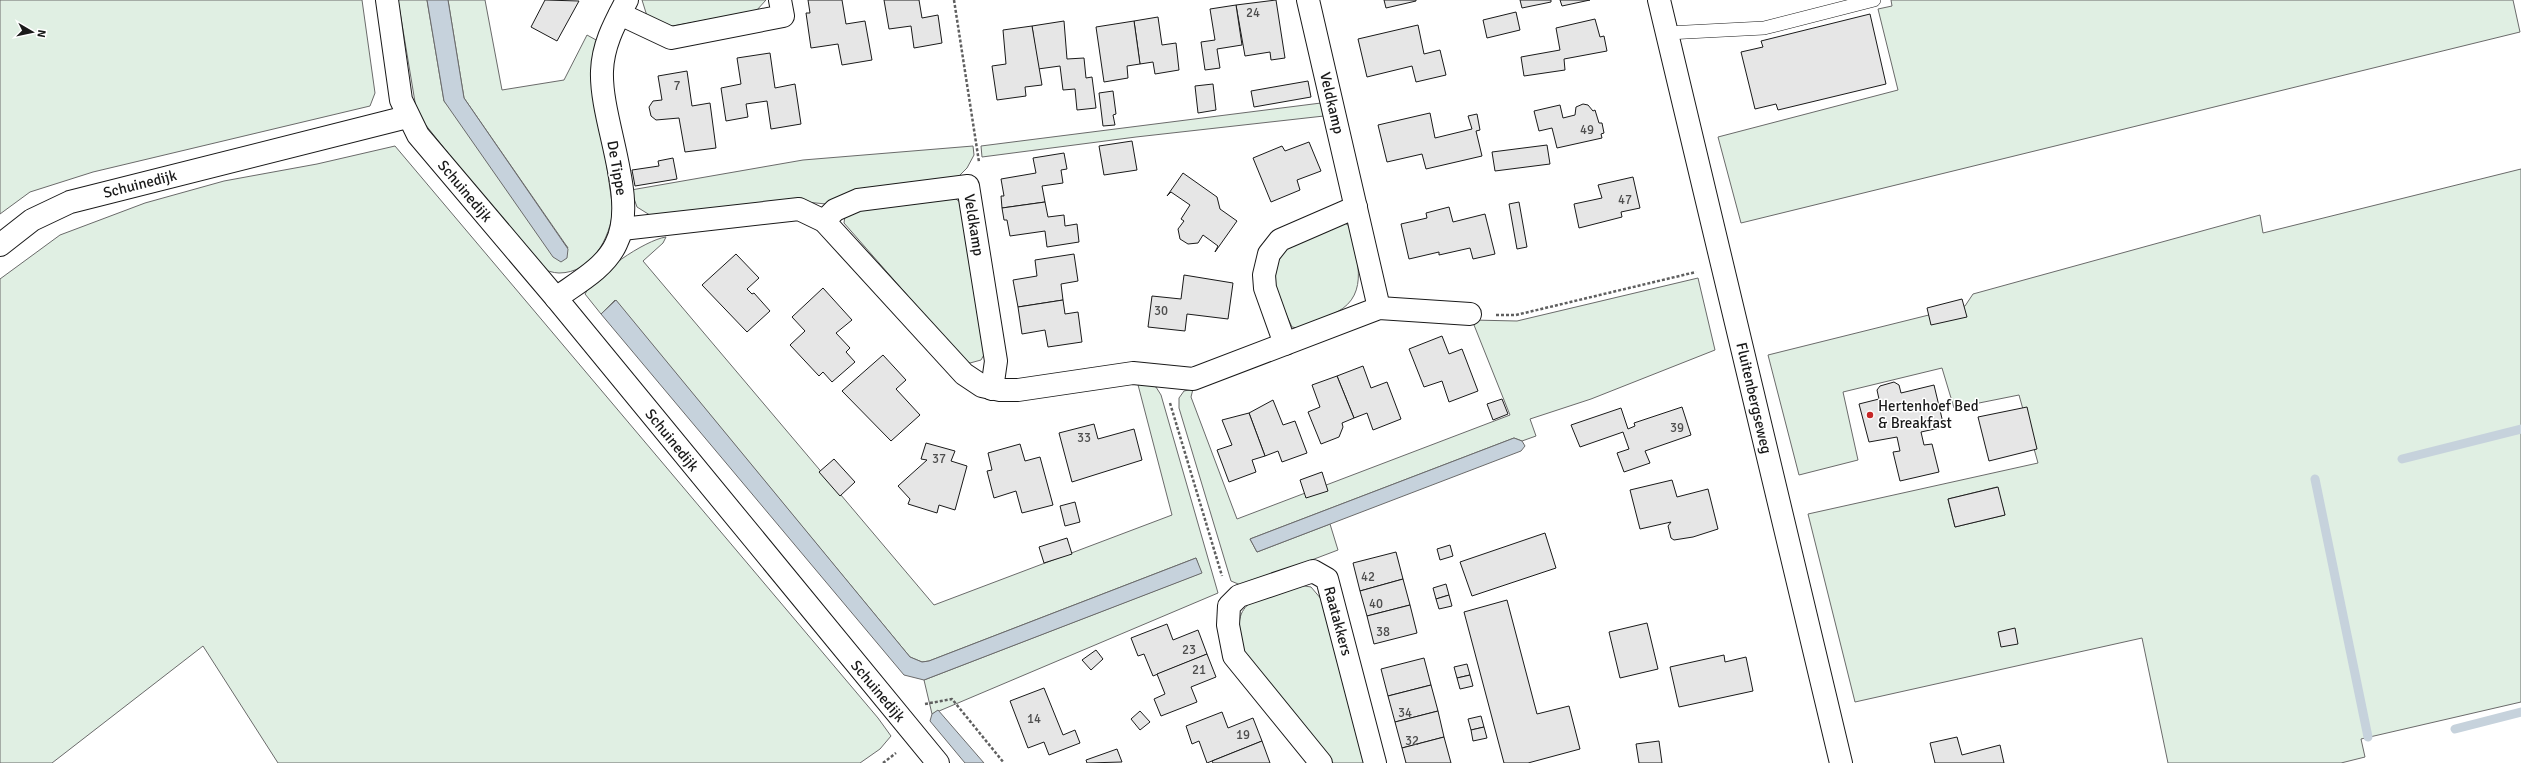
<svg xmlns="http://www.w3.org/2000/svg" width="2521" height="763" viewBox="0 0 2521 763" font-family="Signika,sans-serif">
<rect width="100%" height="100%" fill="#fff"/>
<!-- green -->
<g fill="#e0efe3" stroke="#6a6a6a" fill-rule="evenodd">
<polygon points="0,0 362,0 375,93 370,106 93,172 30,192 0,214"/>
<path d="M398,0H427L444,101L568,248L464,98L448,0H485L502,90L564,80L587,35L598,41L595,83L613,210C610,238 592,273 559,273C553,273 546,270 540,269L417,114Z"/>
<polygon points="642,0 766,0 756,11 673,26 668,27 647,16"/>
<polygon points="1891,0 2513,0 2520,32 1741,223 1718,137 1898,90 1878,9 1892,6"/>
<polygon points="1321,103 1324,116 1136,137 982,157 981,146"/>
<polygon points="395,146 878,718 891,736 880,749 860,763 278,763 203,646 52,763 0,763 0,279 60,235 145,203 224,181 317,164"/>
<polygon points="973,146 974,155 967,168 957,178 826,204 806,202 653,217 637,207 631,190 803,160"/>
<path d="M2521,169V702L2361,739L2365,757L2341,763H2168L2142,638L1855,702L1808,514L2038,463L2019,395L1954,408L1942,368L1843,392L1858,460L1799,475L1768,355L1965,306L1973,294L2260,215L2263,233ZM1997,487L2005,515L1955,527L1948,499Z"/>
<polygon points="953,197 960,202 985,353 981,360 970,363 965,361 844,223 845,216 851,211"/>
<path d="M1345,223L1349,226C1356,255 1371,294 1337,312C1325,319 1310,323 1297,328L1292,327L1272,284L1280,251Z"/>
<path d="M666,237L663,243L643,261L934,605L1172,515L1137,381L1156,387L1161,395L1218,593L932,714L924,680L1201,573L1196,558L929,661L922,662L910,657L615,300L601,314L585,294C595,274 645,240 666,237Z"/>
<polygon points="1698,278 1715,350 1591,399 1530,419 1536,436 1522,441 1514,438 1250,539 1257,552 1330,524 1338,550 1243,586 1231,581 1179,408 1179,398 1184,391 1193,389 1191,397 1237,519 1510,415 1472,320 1517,321"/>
<path d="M1299,585L1311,587L1322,600L1366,763H1333L1245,654C1226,599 1256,599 1299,585Z"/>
</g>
<!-- water -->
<g fill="#c6d2dc" stroke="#6a6a6a">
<polygon points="427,0 448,0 464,98 568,249 567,258 561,262 553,257 444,101"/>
<polygon points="616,300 910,657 922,662 929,661 1196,558 1202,573 924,680 904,675 601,314"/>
<polygon points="1514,438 1522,441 1525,446 1521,451 1257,552 1250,539"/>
<polygon points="938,710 984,763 965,763 930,721 932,714"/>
</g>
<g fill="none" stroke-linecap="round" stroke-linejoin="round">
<!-- stream -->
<g stroke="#c6d2dc" stroke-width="9">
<polyline points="2402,459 2521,429"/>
<polyline points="2315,479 2368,737"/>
<polyline points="2455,729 2521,712"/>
</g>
</g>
<!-- building -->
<g fill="#e6e6e6" stroke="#1a1a1a">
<polygon points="545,0 579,1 557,41 531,27"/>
<polygon points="808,0 842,0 846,24 865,21 872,60 842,65 838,44 811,48 806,13 810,13"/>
<polygon points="884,0 919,0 922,18 938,15 942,43 914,48 911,26 889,29"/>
<polygon points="1276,0 1285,58 1271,60 1270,52 1245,56 1236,5"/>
<polygon points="1384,0 1416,0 1416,1 1386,8"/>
<polygon points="1520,0 1551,0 1551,2 1522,8"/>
<polygon points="1560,0 1590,0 1562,6"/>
<polygon points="1236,5 1242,45 1217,49 1220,68 1205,70 1201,42 1215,40 1210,9"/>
<polygon points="1516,12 1520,30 1487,38 1483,20"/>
<polygon points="1870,14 1886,84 1778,110 1776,104 1755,109 1741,52 1763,47 1761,41"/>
<polygon points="1158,17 1162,45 1176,43 1179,70 1155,74 1153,62 1140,64 1134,21"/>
<polygon points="1595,19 1600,37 1604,36 1607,51 1564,59 1565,70 1524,76 1521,57 1560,50 1556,28"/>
<polygon points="1064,21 1067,59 1084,58 1086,78 1092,77 1096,108 1077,110 1075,89 1063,90 1060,66 1038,69 1032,26"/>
<polygon points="1134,21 1140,64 1127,66 1128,78 1104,82 1096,27"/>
<polygon points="1418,25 1424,54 1440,50 1446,75 1416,82 1412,66 1367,77 1358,39"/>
<polygon points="1032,26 1042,85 1025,87 1026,96 997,100 992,66 1006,64 1003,30"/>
<polygon points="770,53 775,88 795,84 801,124 771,129 767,101 746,104 748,117 726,121 721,88 741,84 737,58"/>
<polygon points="687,71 692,106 710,103 716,148 685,152 679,118 656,120 651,116 649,107 653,101 662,100 658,76"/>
<polygon points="1308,81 1311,97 1254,107 1251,91"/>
<polygon points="1213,84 1216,110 1198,113 1195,86"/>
<polygon points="1113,91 1116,114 1113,115 1115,125 1103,126 1099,93"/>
<polygon points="1583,104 1588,105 1593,111 1595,110 1599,123 1602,123 1604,133 1601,134 1602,138 1557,148 1552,128 1539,131 1534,111 1560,105 1563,118 1575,115 1576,107"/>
<polygon points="1430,113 1435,138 1472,129 1468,116 1477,114 1480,130 1476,131 1482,156 1426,169 1422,154 1387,162 1378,125"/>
<polygon points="1132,141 1137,170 1104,175 1099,146"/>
<polygon points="1309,142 1321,171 1297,180 1300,190 1271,202 1253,158 1282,146 1285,151"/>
<polygon points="1547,145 1550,164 1495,171 1492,152"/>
<polygon points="1064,153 1067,169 1061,170 1063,183 1042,186 1045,202 1002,208 1001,196 1004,196 1001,179 1036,173 1033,158"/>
<polygon points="673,158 677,179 635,186 632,170 659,166 658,161"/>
<polygon points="1183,173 1217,197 1220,209 1237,221 1215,252 1218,246 1203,235 1198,243 1188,244 1180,239 1178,229 1184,221 1181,219 1190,205 1171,192 1167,196"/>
<polygon points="1633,177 1640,208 1621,212 1622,217 1579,228 1574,204 1602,198 1598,185"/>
<polygon points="1045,202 1048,217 1064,215 1065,226 1077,224 1079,242 1047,247 1045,231 1010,236 1007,220 1004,220 1002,208"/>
<polygon points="1519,202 1527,247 1517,249 1509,204"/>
<polygon points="1449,207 1453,222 1485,214 1495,254 1473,259 1470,248 1439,255 1439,252 1409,259 1401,224 1427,218 1426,213"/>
<polygon points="736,254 759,278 747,289 752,294 754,293 770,311 747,332 702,285"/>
<polygon points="1074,254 1078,281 1061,284 1063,300 1018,307 1013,280 1037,276 1035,260"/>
<polygon points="1184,275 1233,283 1228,319 1187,314 1185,331 1148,327 1152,296 1181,299"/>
<polygon points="823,288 852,320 836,333 850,348 846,352 855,362 832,382 823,372 819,376 790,345 805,331 792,317"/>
<polygon points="1962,299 1967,317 1931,325 1927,308"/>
<polygon points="1063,300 1065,314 1078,312 1082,342 1048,347 1045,330 1022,334 1018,307"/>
<polygon points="1442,336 1449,354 1462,349 1478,391 1449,402 1442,381 1424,387 1409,349"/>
<polygon points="883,355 906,380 896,389 920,415 891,441 842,391"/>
<polygon points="1363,366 1371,388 1387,382 1401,419 1373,430 1367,413 1354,418 1337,376"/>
<polygon points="1337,376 1354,418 1342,423 1343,427 1339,437 1321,444 1308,412 1320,407 1312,385"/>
<polygon points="1894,382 1899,385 1901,393 1934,385 1944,427 1921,432 1924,445 1932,444 1939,472 1900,481 1893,452 1900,451 1897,437 1869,442 1859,404 1879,399 1877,390 1880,386"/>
<polygon points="1502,399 1508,414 1493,420 1487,404"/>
<polygon points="1273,400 1283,425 1295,421 1307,453 1282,462 1278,451 1265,456 1249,413"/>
<polygon points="1682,407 1691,435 1645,451 1650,463 1624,472 1617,453 1629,449 1623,432 1580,447 1571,425 1621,408 1628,429 1635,426 1634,423"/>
<polygon points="2027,407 2037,449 1989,461 1978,417"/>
<polygon points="1249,413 1265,456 1252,460 1256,472 1229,482 1217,450 1232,445 1222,420"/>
<polygon points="1094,424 1098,439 1134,429 1142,460 1072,482 1059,433"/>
<polygon points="926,443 955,451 951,461 967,466 955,510 939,505 937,513 908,504 910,499 898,486 927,460 921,459"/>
<polygon points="1020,444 1025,461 1040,457 1053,505 1022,513 1016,491 994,498 987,471 992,470 988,453"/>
<polygon points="834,459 855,482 840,496 819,472"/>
<polygon points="1322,472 1328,491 1306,498 1300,480"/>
<polygon points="1672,480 1677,497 1708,489 1718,529 1693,537 1674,540 1671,538 1668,526 1671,522 1640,529 1630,490"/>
<polygon points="1998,487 2005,515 1955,527 1948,499"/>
<polygon points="1075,502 1080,522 1065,526 1060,506"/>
<polygon points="1545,533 1556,568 1472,596 1460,562"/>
<polygon points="1067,538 1072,554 1044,563 1039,547"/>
<polygon points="1450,545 1453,556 1440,560 1437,549"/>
<polygon points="1396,552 1403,579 1360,591 1353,563"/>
<polygon points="1403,579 1410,605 1367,616 1360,591"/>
<polygon points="1446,584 1449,595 1436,599 1433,588"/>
<polygon points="1449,595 1452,606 1439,609 1436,599"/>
<polygon points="1507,600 1537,714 1569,706 1580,749 1528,763 1504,763 1464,612"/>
<polygon points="1410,605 1417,633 1374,644 1367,616"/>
<polygon points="1647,623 1658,669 1620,678 1609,632"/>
<polygon points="1167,624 1173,640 1198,630 1207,654 1153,676 1144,654 1138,656 1131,638"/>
<polygon points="2015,628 2018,644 2001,647 1998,632"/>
<polygon points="1096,650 1103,659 1091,670 1082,660"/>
<polygon points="1207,654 1216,677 1191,687 1197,702 1161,716 1154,699 1165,694 1157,674"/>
<polygon points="1724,655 1725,662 1746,657 1753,691 1679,707 1670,667"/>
<polygon points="1424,658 1431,685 1388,696 1381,669"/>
<polygon points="1467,664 1470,675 1457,678 1454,667"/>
<polygon points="1470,675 1473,686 1460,689 1457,678"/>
<polygon points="1431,685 1438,711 1395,722 1388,696"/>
<polygon points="1044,688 1063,735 1075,730 1080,743 1049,755 1044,742 1028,748 1010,701"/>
<polygon points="1140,711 1150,722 1140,730 1131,719"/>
<polygon points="1438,711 1444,737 1402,748 1395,722"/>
<polygon points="1222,712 1228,728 1253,718 1262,741 1207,763 1199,741 1192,744 1186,726"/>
<polygon points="1481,716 1484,727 1471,730 1468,719"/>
<polygon points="1484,727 1487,738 1473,741 1471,730"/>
<polygon points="1444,737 1451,763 1406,763 1402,748"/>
<polygon points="1957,737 1962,755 2000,745 2004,763 1935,763 1930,743"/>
<polygon points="1262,741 1270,763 1213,763 1212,761"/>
<polygon points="1659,741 1662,763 1639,763 1636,744"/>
<polygon points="1117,749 1122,762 1087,763 1086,760"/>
</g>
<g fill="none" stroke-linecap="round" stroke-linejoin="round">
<defs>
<polyline id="lane" points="1667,33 1764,28 1874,0"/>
<g id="street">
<polyline points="387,0 401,100 418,135 556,298 938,763"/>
<polyline points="1308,0 1379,308"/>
<polyline points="620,14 671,38 783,16 780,0"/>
<polyline points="824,221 835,210 858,200 968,186 996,361 992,389"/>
<polyline points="622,229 799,209 824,221 964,374 982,386 1000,390 1018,390 1133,373 1193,379 1379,308 1470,314"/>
<polyline points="0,245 32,220 70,202 407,117"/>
<path d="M556,298C577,283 605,268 616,244C639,199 600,121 602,71C603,44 615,23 627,0"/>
<polyline points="1285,344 1265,288 1264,275 1269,254 1280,240 1356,207"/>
<polyline points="1321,763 1234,656 1228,625 1229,606 1239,596 1313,571 1327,579 1375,763"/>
</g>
<polyline id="secondary" points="1659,0 1841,763"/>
</defs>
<!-- lane casing -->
<use href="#lane" stroke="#1a1a1a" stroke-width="14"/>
<!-- street casing -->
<use href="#street" stroke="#1a1a1a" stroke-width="24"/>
<!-- secondary casing -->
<use href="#secondary" stroke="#1a1a1a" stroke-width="24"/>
<!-- path -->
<g stroke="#5f5f5f" stroke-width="2.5" stroke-dasharray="3 2" stroke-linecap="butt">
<polyline points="954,0 979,162"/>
<polyline points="1496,315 1516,315 1696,272"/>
<polyline points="1170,403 1222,576"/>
<polyline points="925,704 952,699 1004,763"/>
<polyline points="883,763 896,753"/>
</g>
<!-- lane -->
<use href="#lane" stroke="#fff" stroke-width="13"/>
<!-- street -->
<use href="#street" stroke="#fff" stroke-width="22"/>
<!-- secondary -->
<use href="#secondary" stroke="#fff" stroke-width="22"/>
</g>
<!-- markers -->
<circle fill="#c62828" stroke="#fff" stroke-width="1.5" cx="1870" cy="415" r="4"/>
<g text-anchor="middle" stroke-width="3" stroke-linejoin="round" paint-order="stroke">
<!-- number labels -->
<g font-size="13" fill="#4d4d4d">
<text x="1253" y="17">24</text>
<text x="677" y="90">7</text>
<text x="1587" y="134">49</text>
<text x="1625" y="204">47</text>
<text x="1161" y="315">30</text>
<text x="1677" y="432">39</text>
<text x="1084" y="442">33</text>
<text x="939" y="463">37</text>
<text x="1368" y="581">42</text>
<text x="1376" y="608">40</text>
<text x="1383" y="636">38</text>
<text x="1189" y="654">23</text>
<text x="1199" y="674">21</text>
<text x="1405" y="717">34</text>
<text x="1034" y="723">14</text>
<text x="1243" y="739">19</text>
<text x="1412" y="745">32</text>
</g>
<!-- street labels -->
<g font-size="15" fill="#1a1a1a" stroke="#fff">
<text transform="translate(1332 103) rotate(77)" y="5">Veldkamp</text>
<text transform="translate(617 168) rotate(80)" y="5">De Tippe</text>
<text transform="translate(140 184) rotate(-14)" y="5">Schuinedijk</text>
<text transform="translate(465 191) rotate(50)" y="5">Schuinedijk</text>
<text transform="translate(974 225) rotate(81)" y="5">Veldkamp</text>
<text transform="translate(1754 398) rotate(77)" y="5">Fluitenbergseweg</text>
<text transform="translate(672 440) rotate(51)" y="5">Schuinedijk</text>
<text transform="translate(1338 621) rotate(75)" y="5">Raatakkers</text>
<text transform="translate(878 691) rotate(50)" y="5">Schuinedijk</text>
</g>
<!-- poi labels -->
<g font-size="15" fill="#1a1a1a" stroke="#fff" text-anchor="start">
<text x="1878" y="411">Hertenhoef Bed<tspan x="1878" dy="17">&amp; Breakfast</tspan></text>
</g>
</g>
<!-- north arrow -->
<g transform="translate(32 32) rotate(99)" stroke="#ffffff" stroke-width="3" paint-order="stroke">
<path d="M0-3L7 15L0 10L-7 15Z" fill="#1a1a1a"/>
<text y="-6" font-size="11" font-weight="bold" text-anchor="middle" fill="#1a1a1a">N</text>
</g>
</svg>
